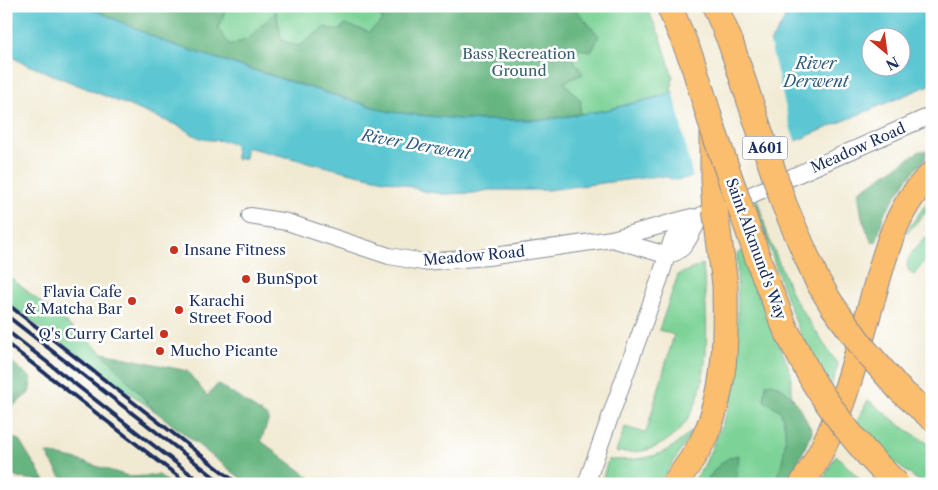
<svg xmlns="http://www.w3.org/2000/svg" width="938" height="490" viewBox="0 0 938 490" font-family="'Libre Caslon Text',serif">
<rect width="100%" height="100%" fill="#fff"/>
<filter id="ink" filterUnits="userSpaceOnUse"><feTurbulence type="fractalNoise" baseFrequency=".02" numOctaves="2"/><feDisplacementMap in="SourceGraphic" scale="10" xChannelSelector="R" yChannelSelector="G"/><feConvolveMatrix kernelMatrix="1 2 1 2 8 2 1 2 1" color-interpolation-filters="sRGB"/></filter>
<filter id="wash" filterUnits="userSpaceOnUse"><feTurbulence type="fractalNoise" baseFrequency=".0096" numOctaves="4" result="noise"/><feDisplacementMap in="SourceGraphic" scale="20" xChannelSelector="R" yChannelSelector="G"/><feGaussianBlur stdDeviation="1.12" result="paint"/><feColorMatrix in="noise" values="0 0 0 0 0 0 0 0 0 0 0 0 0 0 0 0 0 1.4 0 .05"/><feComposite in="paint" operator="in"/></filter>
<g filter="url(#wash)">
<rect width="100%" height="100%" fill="#f1ead3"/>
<!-- green -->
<g fill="#7dd397" stroke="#4c817a">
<polygon points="86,6 646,6 661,38 673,77 671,93 607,110 544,120 468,120"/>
<path d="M932,196V210C918,215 916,227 905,233Z"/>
<path d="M757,198L768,236L793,297L838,365L829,393C795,332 775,266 755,200Z"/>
<path d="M932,233V251L914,275C912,273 909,272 908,269C903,258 923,239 932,233Z"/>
<polygon points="746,249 760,292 791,374 791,395 812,431 797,465 786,484 692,484 704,466 731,404 738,349 737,254"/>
<path d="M703,264C707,321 720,425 650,449C639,453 627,452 616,452L625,427L646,433L674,335L659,330L678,275Z"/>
<polygon points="6,274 103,353 156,412 6,303"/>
<polygon points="868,400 901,426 932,446 932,484 923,484 895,463 857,422"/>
<path d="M693,430L670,468L657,484H601L608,460C648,460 663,458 693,430Z"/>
<polygon points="836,455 865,484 821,484"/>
</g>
<!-- forest -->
<g fill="#66b580" stroke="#40726f">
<polygon points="86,6 227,6 218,29 230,45 248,39 276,11 282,41 299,46 325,27 339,31 345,24 369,32 383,20 370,6 573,6 599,36 592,51 565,47 583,74 564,82 581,101 580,114 544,120 468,120 389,112 167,43"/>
<polygon points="920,151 927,151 925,159 907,179 884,214 876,243 871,241 862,218 858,192"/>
<polygon points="103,353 187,371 207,396 218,384 269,418 261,441 318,484 248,484 156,412"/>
<polygon points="6,357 32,379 29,393 6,412"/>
<path d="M772,383C794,392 801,411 812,431L797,465L786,484H769C772,481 775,478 777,475C785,461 790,422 778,409C774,406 768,403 764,401L766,384Z"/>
<polygon points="6,436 19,440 45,481 18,478 6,473"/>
<polygon points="46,453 74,459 131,477 159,475 170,484 71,484 61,477"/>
<path d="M739,455L736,484H705C713,471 722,457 739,455Z"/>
</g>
<!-- water -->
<path fill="#5bc7d2" stroke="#3b7b98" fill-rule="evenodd" d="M6,6H86L167,43L294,83L389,112L468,120H544L607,110L666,95L751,58L768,45L776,34L784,21L789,6H795L801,19L807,14L812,6H932V84L781,147L689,178L675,180L667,177L658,176L547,190H489L474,193L443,194L423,191L399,183L356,174L246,147L245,158L236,159L235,145C223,138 211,142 200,138C193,135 186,130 179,126L21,62L6,53ZM870,38H900V68H870Z"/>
<!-- pier -->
<polygon fill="#f1ead3" points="769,39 791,130 796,142 782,149 693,179 673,89 750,56"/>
</g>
<g filter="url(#ink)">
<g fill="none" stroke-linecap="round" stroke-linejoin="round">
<defs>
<g id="street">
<polyline points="250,216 287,222 389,256 423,262 488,257 612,239 692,217"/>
<path d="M612,239L666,255C687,253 689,235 699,220"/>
<polyline points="586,484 659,281 672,240 682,227 702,215 751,195 932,115"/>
</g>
<g id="primary">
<polyline points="669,6 692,60 713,129 713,179 715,209"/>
<polyline points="715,6 730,41"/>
<polyline points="805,253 817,280 832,305"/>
<polyline points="762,270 786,330 813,381"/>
<polyline points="900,390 932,418"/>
<path d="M674,484C684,471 694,457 702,442C727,393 726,337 725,284"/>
<path d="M802,484C837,432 853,370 869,311C883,263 893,208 932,174"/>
</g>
</defs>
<!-- street casing -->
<use href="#street" stroke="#868c98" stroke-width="18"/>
<!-- primary casing -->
<use href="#primary" stroke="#868c98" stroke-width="27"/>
<!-- street -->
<use href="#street" stroke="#fff" stroke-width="16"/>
<!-- primary -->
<use href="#primary" stroke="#fbbd6e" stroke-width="25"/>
<!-- rail -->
<g stroke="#1b2f5e" stroke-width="4">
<polyline points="6,303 238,484"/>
<polyline points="6,315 223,484"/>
<polyline points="6,330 203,484"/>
<polyline points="6,343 188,484"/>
</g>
<defs>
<g id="primary-bridge">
<polyline points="730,41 784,204 805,253"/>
<polyline points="713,129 762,270"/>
<polyline points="715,209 725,284"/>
<polyline points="832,305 864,349 900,390"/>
<path d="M813,381C837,419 864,454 897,484"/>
</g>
</defs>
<!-- primary-bridge casing -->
<use href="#primary-bridge" stroke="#868c98" stroke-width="27" stroke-linecap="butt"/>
<!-- primary-bridge -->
<use href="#primary-bridge" stroke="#fbbd6e" stroke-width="25"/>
</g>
</g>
<!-- markers -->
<g fill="#c8321e" stroke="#fff" stroke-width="2">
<circle cx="174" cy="250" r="5"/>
<circle cx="246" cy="279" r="5"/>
<circle cx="132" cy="301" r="5"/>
<circle cx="179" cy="310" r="5"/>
<circle cx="164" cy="334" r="5"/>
<circle cx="160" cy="351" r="5"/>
</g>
<g text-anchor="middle" stroke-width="5" stroke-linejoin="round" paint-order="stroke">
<!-- shield labels -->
<rect fill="#fff" stroke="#5f6d8e" stroke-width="1" x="742.5" y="136.5" width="45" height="23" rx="4"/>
<g font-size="14" font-weight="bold" fill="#1b2f5e">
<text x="765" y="153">A601</text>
</g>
<!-- park labels -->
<g font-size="15" fill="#38606f" stroke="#fff">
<text x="519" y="59">Bass Recreation<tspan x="519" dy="17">Ground</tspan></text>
</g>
<!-- street labels -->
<g font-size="15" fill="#1b2f5e" stroke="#fff">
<text transform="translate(858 148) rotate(-24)" y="5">Meadow Road</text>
<text transform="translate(756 249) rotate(70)" y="5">Saint Alkmund's Way</text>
<text transform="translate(474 256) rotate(-5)" y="5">Meadow Road</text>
</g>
<!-- poi labels -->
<g font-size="15" fill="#1b2f5e" stroke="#fff" text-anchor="start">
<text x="184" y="255">Insane Fitness</text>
<text x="256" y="284">BunSpot</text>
<text x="122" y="297" text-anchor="end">Flavia Cafe<tspan x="122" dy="17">&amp; Matcha Bar</tspan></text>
<text x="189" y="306">Karachi<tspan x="189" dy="17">Street Food</tspan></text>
<text x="154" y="339" text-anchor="end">Q's Curry Cartel</text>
<text x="170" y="356">Mucho Picante</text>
</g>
<!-- water labels -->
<g font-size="16" font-style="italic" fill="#2e5d81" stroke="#fff">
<text x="816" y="69">River<tspan x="816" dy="18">Derwent</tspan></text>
<text transform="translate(416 144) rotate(10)" y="6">River Derwent</text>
</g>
</g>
<!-- margin -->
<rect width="938" height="490" fill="none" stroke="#fff" stroke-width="25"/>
<!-- north arrow -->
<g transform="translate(886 52) rotate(151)"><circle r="24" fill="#ffffff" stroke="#a4acbf"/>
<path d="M0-4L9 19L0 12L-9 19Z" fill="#c8321e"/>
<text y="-8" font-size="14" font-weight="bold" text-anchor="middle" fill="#1b2f5e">N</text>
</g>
</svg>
